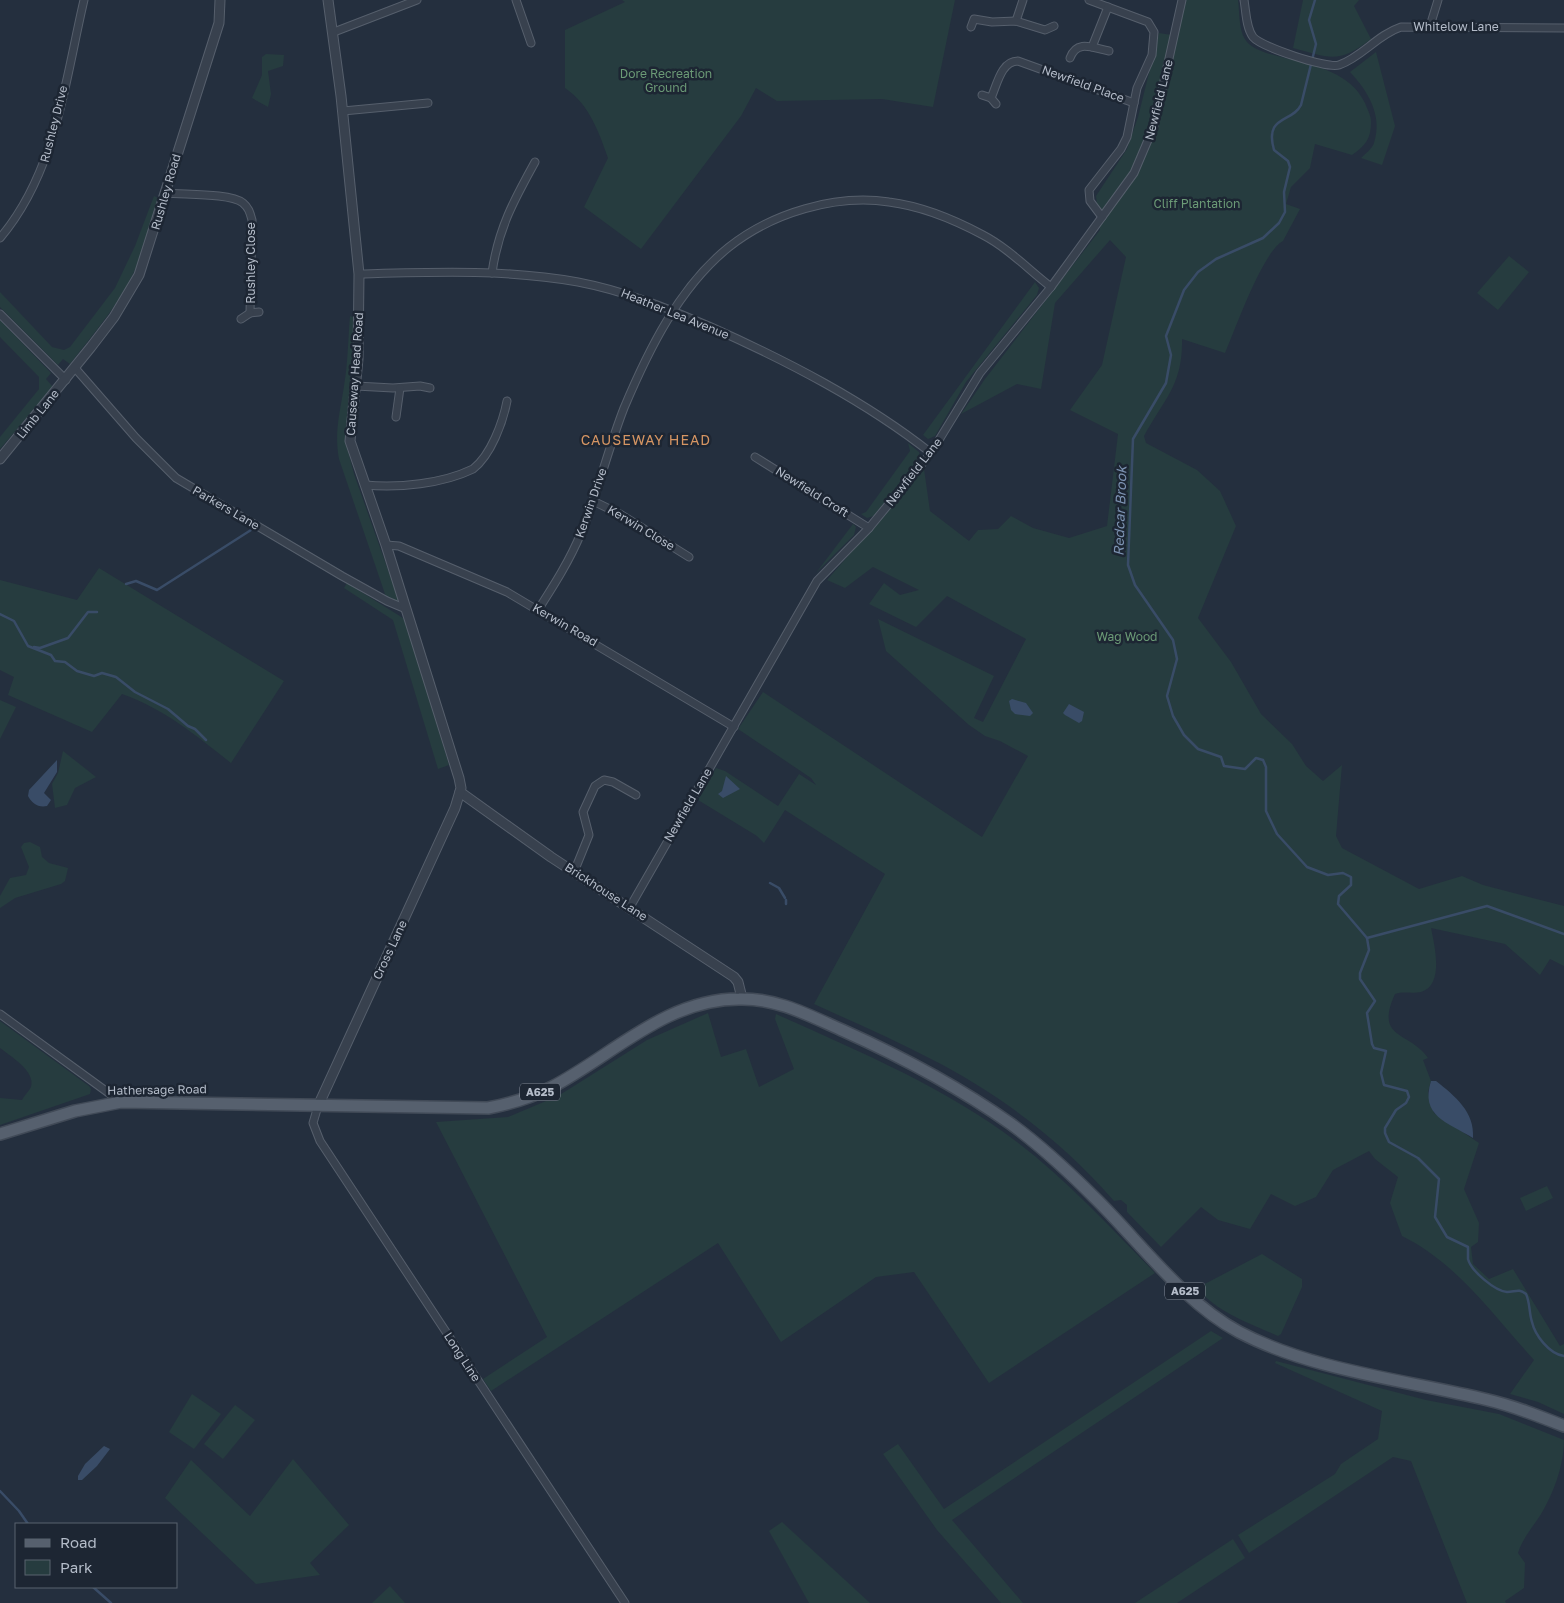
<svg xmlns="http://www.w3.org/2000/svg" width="1564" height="1603" viewBox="0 0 1564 1603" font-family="'Golos Text',sans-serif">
<rect width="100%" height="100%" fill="#242f3e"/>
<!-- green -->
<g fill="#263c3f">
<path d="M622,0H955L933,107L882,99L777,101L756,88L741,116L641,249L584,207L608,158C599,132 589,104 565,88V30L625,2Z"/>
<path d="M1185,0H1238C1240,14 1238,34 1249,44C1258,52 1274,55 1285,58C1315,65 1351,73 1365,103C1367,109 1371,115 1371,121C1371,139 1366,145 1352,155L1315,144L1310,168L1291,187L1286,204L1300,209L1283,241C1263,251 1235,330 1225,353L1182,339C1183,385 1164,399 1144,436L1146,443L1197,470L1220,491L1236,526L1198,618L1231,662L1261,714L1292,744L1306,766L1323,781L1342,765L1336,836L1342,848L1419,889L1462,876L1483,885L1564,906V966L1550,959L1540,975L1505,944L1431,928C1434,944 1445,985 1421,992C1412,994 1403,991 1395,994C1374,1040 1410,1031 1428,1058L1423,1060L1431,1081L1428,1092L1434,1113L1479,1143L1464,1189L1479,1223L1478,1242L1471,1247L1473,1264L1489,1279L1513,1269L1560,1346L1564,1344V1414L1538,1402L1510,1394L1534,1360C1493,1315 1457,1263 1402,1236L1390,1203L1398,1177L1375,1159L1369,1151L1333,1170L1316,1197L1295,1206L1271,1194L1250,1229L1218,1220L1201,1207L1161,1247L1127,1212V1205L1121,1200L1114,1201C1064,1143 1000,1094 931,1059C893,1039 853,1022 814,1004L885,874L785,810L764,843L757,836L698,800L716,768L725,771L778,806L799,774L816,785L811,778L738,729L763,692L982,837L1028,756L1000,741L985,736L969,725L886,651L878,619L994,676L974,718L983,722L1026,639L947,596L916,627L869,604L884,583L900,595L919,590L873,567L845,588L827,580L924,469L930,511L969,541L978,530L998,529L1011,516L1033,528L1069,538L1107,526L1118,434L1070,410L1102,365L1126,257L1110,240L1055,303L1041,389L1017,384L961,414L985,379L1100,230L1096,196L1127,149L1138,117L1159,33L1178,36Z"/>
<path d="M1303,0H1359L1354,6L1371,39C1339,64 1330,58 1293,48Z"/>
<path d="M1376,52L1395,126L1382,165L1361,158C1365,154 1372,149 1374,143C1383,116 1368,91 1350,72Z"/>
<polygon points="266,54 284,55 283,66 268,71 271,94 268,107 252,98 262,75 262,57"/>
<path d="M154,196L158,198C152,220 146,243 137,265C122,301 94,333 70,364L63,359L58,365L0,307V292L52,347L64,350L70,347L115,288L135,246Z"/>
<polygon points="1509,256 1529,272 1498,310 1477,293"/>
<polygon points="1035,282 1039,288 1037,295 966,382 935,436 928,439 923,435"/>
<path d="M350,316L355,318L347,447L354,474L399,601L397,602L386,597L339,459C334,433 340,412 344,386C348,363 348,339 350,316Z"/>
<polygon points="0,320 51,373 46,379 53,387 0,449 0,437 39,389 39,377 0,337"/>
<polygon points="908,443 919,452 920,456 874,516 867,518 861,514 866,512 910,451"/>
<polygon points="853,524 856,527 854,535 816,573"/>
<path d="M99,568L284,681L231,763C194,734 166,710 122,694L92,732L8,695L14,677L0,670V580L77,600Z"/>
<polygon points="347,583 403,618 407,625 449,765 438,769 393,620 344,588"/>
<polygon points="0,700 16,707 0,739"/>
<polygon points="63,751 96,777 75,788 67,805 55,808 52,784 58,773"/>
<polygon points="30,842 40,847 42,857 49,863 68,868 65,881 61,884 15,898 0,908 0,896 10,878 26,875 29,867 21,847 24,843"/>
<path d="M708,1013L721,1057L746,1049L759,1087L794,1069L775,1019L776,1014C858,1051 945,1087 1017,1142C1067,1180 1111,1228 1155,1273L989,1383L914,1272L876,1277L781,1342L718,1243L491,1391L483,1379L547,1337L436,1122L508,1117L558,1096L647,1040Z"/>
<path d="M0,1021L89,1086L91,1089L90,1094L0,1125V1098L22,1100C24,1096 29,1091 31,1087C36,1071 10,1056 0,1048Z"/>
<polygon points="1547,1186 1553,1198 1526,1211 1520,1198"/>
<path d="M1262,1254L1302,1279V1287L1281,1334L1278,1336C1249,1323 1218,1313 1197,1288Z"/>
<polygon points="1211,1331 1223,1338 952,1520 1023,1603 1001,1603 937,1530 883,1454 898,1444 944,1509"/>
<path d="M1276,1361L1426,1400L1499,1414L1564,1440C1564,1460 1557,1484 1547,1503C1539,1521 1524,1534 1518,1553L1525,1563L1524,1588L1505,1601L1506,1603H1467L1411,1461L1393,1457L1249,1553L1238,1535L1335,1474L1341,1464L1378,1439L1382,1411L1275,1363Z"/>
<polygon points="192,1394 221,1414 194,1449 169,1432"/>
<polygon points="235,1405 255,1420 223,1459 204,1444"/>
<polygon points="293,1459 349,1525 310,1563 320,1575 256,1584 165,1498 191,1460 250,1516"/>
<polygon points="782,1522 870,1603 809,1603 769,1531"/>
<polygon points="1233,1539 1245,1558 1177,1603 1135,1603"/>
<polygon points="390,1586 405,1603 372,1603"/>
</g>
<!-- water -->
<g fill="#394c67">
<polygon points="1012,699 1026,703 1033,713 1030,716 1015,714 1011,710 1009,701"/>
<polygon points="1069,704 1084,712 1082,721 1079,723 1065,715 1063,713"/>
<path d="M57,760V772L44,793L51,800L47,806C38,808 32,803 28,796L29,790Z"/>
<polygon points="726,776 740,789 723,798 718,794 722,791"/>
<path d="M1431,1081H1436C1455,1096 1475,1112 1473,1138C1447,1122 1420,1116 1431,1081Z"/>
<polygon points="104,1446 110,1449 97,1466 82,1480 78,1480 78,1476 85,1464"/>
</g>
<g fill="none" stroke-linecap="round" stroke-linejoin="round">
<!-- stream -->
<g stroke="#394c67" stroke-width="2.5">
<path d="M1315,0L1309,20L1316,44L1301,105C1292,123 1264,115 1274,150L1288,161L1290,167L1284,192L1285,212L1279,223L1263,238L1216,259L1198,272L1184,290L1166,336L1171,355L1166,383L1133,439L1128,565L1135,585L1173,640L1177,659L1167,696L1173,716L1184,735L1198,749L1221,757L1224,766L1245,769L1256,758L1263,760L1266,767V811L1277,834L1307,867L1328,875L1343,873L1351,877V885L1339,896L1338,904L1367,938L1369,950L1360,973V979L1375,1001L1367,1013L1372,1044L1374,1048L1386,1051L1381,1073L1384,1085L1407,1091L1409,1097L1406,1103L1396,1110L1385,1128V1133L1389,1142L1418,1158L1439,1179L1435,1217L1447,1237L1468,1247C1468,1251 1468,1255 1468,1259C1471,1271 1495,1291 1507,1292C1515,1292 1519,1288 1526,1294C1530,1302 1529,1313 1532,1322C1535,1335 1549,1354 1564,1356"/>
<polyline points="126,584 136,581 157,590 251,530"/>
<polyline points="0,614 14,621 28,646 51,655 55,661 65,662 77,671 94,676 102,673 116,677 135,692 168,709 188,726 195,729 206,740"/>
<polyline points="34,647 40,648 68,638 88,612 97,612"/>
<polyline points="770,883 779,888 785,898"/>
<polyline points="786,900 786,904"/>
<polyline points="1367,938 1487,906 1564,934"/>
<polyline points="0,1491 19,1511 28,1524"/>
<polyline points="93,1587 111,1603"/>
</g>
<defs>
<g id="minor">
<polyline points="516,0 531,43"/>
<polyline points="1089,0 1148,22 1154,32 1152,55 1137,88 1127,137 1121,149 1089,190 1090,201 1102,217"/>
<path d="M1244,0C1246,11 1246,28 1253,37C1261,47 1328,69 1339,65C1362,57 1377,35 1401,27L1564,28"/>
<polyline points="1016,21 1023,0"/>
<polyline points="1430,26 1438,0"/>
<polyline points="971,27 974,19 992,22 1016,21 1045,30 1054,26"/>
<polyline points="334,32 417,0"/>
<polyline points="1092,47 1108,7"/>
<path d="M1070,58C1077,39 1093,48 1109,51"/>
<polyline points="982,95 991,98"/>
<path d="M996,104L991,98C997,85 1001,61 1018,61L1134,103"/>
<polyline points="343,111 428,103"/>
<path d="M166,193C184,195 230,193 243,203C249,208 250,213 252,220L250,313L259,312"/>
<path d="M0,238C56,172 65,81 84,0"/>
<path d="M492,273C498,229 514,200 535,162"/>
<path d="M359,274C432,272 506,269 578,282C625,291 667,308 711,327C787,361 865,401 931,453"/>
<polyline points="0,314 66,380"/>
<polyline points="241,319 250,313"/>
<polyline points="75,368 136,438 176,478 342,576 387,601 406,609"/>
<polyline points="356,386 393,388 420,386 430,388"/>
<polyline points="396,417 400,388"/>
<polyline points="755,457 869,528"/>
<path d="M365,485C399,488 442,484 473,469C491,455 503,422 507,401"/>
<polyline points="593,501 620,514 689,557"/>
<polyline points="386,545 399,546 507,592 734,727"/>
<path d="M538,610C554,585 570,560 581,533C598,492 608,449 624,408C648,351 679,287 729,247C772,213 835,194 889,202C921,206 955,220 983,235C1008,248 1029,270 1051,287"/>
<polyline points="574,872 589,835 583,812 595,786 604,780 613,782 636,795"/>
<polyline points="630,907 817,581 869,528 931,453 980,373 1051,287 1134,173 1154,126 1182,0"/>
<polyline points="0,1014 121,1102"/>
<polyline points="318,1106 313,1123 320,1141 625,1603"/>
</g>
<g id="tertiary">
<polyline points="0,459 91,347 114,317 139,275 219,23 220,0"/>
<polyline points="460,792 551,857 734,977 738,982 742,998"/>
<polyline points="318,1106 455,808 461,788 459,778 386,545 350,441 358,359 359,274 341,96 328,0"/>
</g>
<path id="primary" d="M0,1134L75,1111L121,1102L488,1108C510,1104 532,1097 552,1087C613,1055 666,999 739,999C778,998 810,1016 844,1031C902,1057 960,1088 1011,1124C1041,1146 1069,1172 1095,1198C1139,1241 1184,1303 1239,1332C1313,1371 1407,1380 1488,1400C1514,1406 1539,1416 1564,1426"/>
</defs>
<!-- minor casing -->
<use href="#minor" stroke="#565f6c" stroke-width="9"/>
<!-- tertiary casing -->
<use href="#tertiary" stroke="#565f6c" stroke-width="11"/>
<!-- primary casing -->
<use href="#primary" stroke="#414a57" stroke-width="14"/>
<!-- minor -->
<use href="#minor" stroke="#38414e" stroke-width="7"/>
<!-- tertiary -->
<use href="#tertiary" stroke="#38414e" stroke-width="9"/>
<!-- primary -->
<use href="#primary" stroke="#56606e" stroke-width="11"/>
</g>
<g text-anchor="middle" stroke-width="5" stroke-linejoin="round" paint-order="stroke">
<!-- shield labels -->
<g fill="#1d2633" stroke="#878f9c" stroke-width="1">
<rect x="520" y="1083.5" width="40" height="17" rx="4"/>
<rect x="1165" y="1282.5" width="40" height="17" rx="4"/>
</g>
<g font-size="11" font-weight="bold" fill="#b4bcc9">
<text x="540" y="1096">A625</text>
<text x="1185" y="1295">A625</text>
</g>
<!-- street labels -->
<g font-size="12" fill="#b4bcc9" stroke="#1d2633">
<text x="1456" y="31">Whitelow Lane</text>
<text transform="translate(1083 84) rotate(20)" y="4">Newfield Place</text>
<text transform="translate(1159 100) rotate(-76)" y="4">Newfield Lane</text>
<text transform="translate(54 124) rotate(-76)" y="4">Rushley Drive</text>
<text transform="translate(166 192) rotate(-74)" y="4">Rushley Road</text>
<text transform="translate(251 263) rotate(-90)" y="4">Rushley Close</text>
<text transform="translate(675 314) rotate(22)" y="4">Heather Lea Avenue</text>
<text transform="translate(355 374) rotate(-86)" y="4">Causeway Head Road</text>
<text transform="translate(38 414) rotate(-51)" y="4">Limb Lane</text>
<text transform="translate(914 472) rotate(-52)" y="4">Newfield Lane</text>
<text transform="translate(812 492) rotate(32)" y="4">Newfield Croft</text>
<text transform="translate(591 503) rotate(-71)" y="4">Kerwin Drive</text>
<text transform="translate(226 508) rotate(30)" y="4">Parkers Lane</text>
<text transform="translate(641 528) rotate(31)" y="4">Kerwin Close</text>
<text transform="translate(565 625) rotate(30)" y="4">Kerwin Road</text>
<text transform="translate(688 805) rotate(-60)" y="4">Newfield Lane</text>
<text transform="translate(606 892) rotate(33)" y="4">Brickhouse Lane</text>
<text transform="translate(390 950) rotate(-65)" y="4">Cross Lane</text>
<text transform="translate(157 1090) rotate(-1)" y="4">Hathersage Road</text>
<text transform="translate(462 1357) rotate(57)" y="4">Long Line</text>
</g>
<!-- park labels -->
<g font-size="12" fill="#6b9a76" stroke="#1d2633">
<text x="666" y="78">Dore Recreation<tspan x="666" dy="14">Ground</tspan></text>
<text x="1197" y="208">Cliff Plantation</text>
<text x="1127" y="641">Wag Wood</text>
</g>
<!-- neighbourhood labels -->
<g font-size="14" letter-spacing="1" fill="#d59563" stroke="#1d2633">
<text x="646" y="445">CAUSEWAY HEAD</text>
</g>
<!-- water labels -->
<g font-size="14" font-style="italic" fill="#7c92b1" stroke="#1d2633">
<text transform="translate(1120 511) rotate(-88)" y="5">Redcar Brook</text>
</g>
</g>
<!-- legend -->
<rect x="15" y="1523" width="162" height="65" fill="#1d2633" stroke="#59626f"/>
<rect x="25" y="1539" width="25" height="8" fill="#56606e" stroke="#59626f"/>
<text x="60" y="1548" font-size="15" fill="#b4bcc9">Road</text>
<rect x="25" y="1560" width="25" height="15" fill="#263c3f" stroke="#59626f"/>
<text x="60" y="1573" font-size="15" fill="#b4bcc9">Park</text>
</svg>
